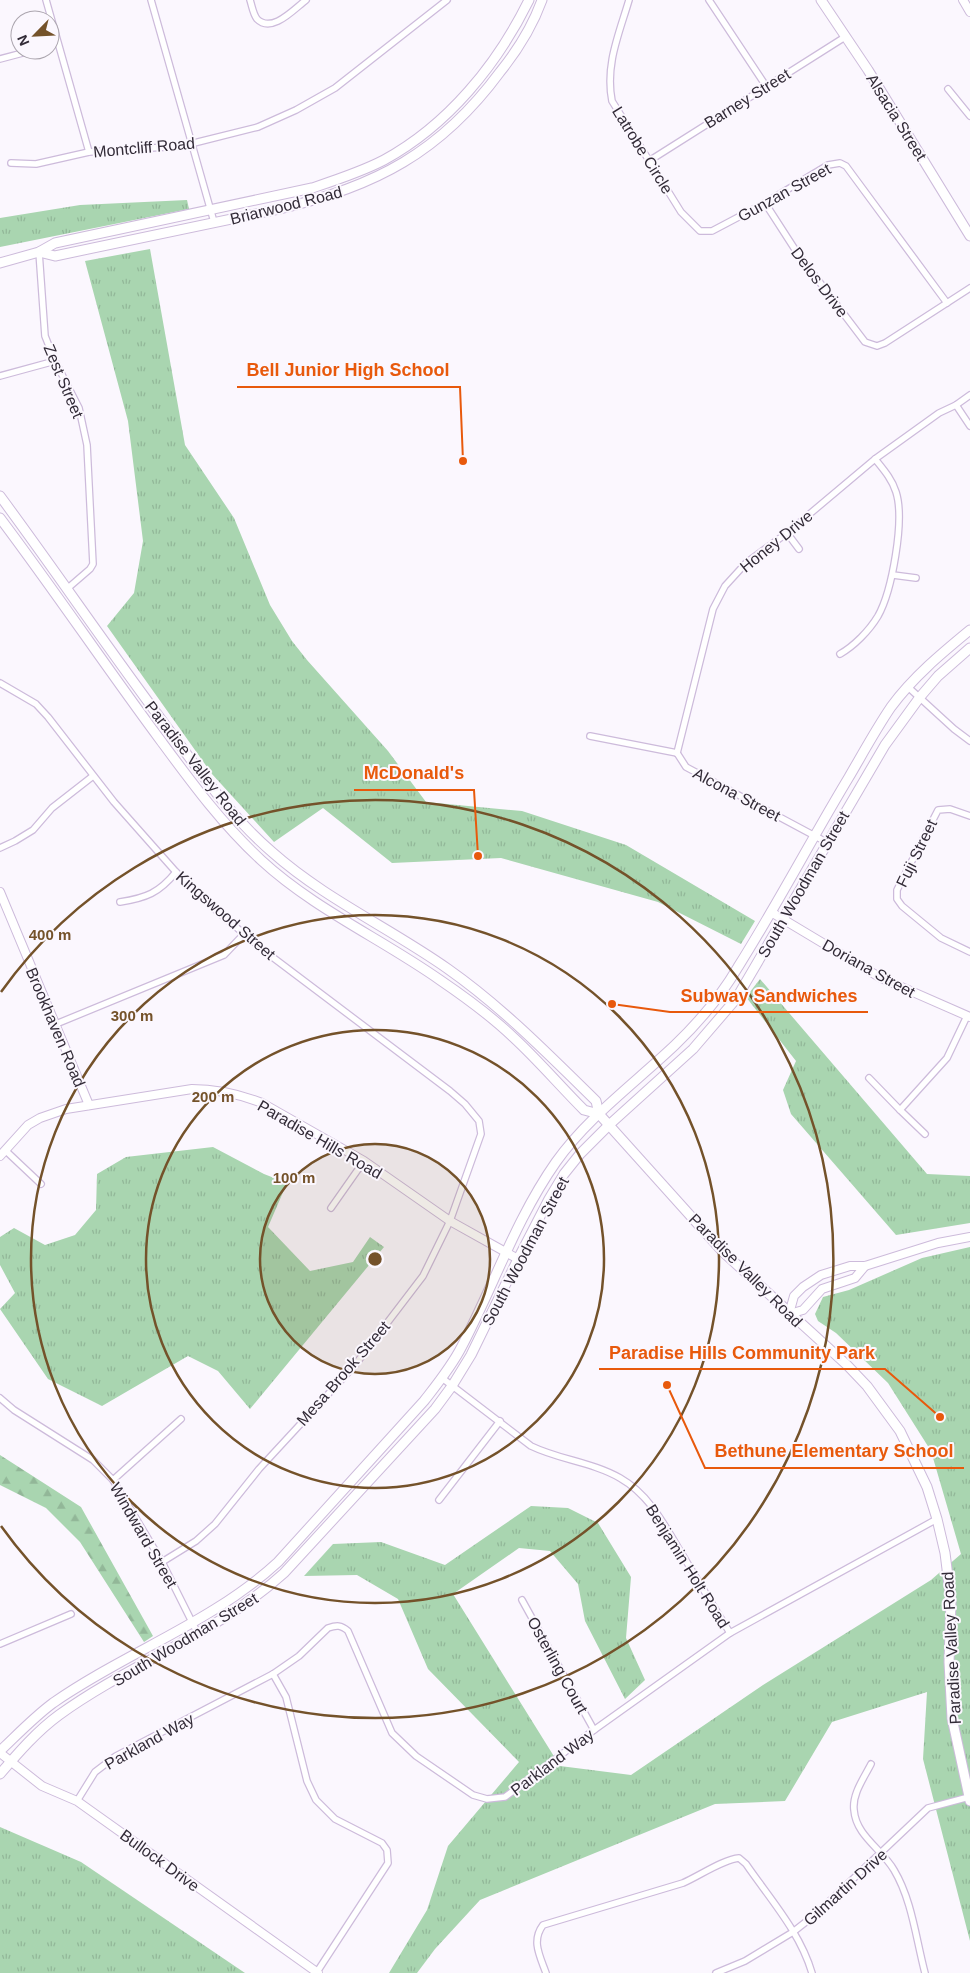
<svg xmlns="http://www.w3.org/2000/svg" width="970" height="1973" viewBox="0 0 970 1973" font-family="Helvetica,sans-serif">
<defs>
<pattern id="grass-tufts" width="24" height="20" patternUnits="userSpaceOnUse" patternTransform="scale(1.25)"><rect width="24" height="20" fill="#a9d5b0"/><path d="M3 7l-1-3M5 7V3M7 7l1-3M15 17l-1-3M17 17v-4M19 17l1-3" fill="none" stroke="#92b798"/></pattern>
<pattern id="forest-firs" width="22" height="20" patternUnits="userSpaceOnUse" patternTransform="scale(1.25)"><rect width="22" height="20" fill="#a9d5b0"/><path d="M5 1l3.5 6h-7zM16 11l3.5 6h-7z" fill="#92b798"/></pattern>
</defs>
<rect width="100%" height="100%" fill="#fbf7fe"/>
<!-- grass -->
<g fill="url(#grass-tufts)">
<polygon points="187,200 189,209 0,247 0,218 80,205"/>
<polygon points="150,249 185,445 234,518 270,605 292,641 307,660 388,751 426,802 522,811 626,845 755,921 741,944 658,902 501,858 392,863 323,808 274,842 212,774 107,626 134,593 143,541 128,421 85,261"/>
<polygon points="760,979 927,1174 970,1176 970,1223 896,1235 791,1114 783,1090 796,1061 746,997"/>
<polygon points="213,1147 264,1174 287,1183 268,1227 310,1271 353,1262 370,1237 384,1247 250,1409 218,1371 188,1356 102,1406 48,1379 0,1309 15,1293 0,1265 0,1237 14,1228 45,1245 75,1235 96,1210 97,1174 126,1157"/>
<polygon points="970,1247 970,1941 923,1759 927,1692 832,1722 785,1801 715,1804 480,1900 435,1949 417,1973 389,1973 427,1910 448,1846 519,1762 428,1669 398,1599 357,1575 304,1576 333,1544 381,1542 445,1565 531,1506 568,1508 598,1523 631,1577 626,1638 645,1680 625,1699 585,1621 578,1584 550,1551 519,1548 453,1594 560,1766 631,1775 763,1685 931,1580 961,1554 931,1451 888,1383 836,1333 818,1321 815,1314 823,1297 849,1290 922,1258"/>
<polygon points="0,1827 81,1862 245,1973 0,1973"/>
</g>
<!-- forest -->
<polygon fill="url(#forest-firs)" points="0,1455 81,1507 153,1636 144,1642 80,1542 46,1508 0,1485"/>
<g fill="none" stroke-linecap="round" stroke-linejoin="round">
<defs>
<g id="minor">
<polyline points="46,0 89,152"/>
<polyline points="151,0 214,222"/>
<path d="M250,0C252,6 253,14 257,19C272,34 294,9 306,0"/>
<path d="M629,0C619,34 605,65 612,101L681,212L700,231H712L765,203L828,165L840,163L846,166L947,303"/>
<polyline points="709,0 766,86"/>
<polyline points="0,59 34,50"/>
<polyline points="948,89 970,116"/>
<polyline points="649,161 845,37"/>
<polyline points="11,163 36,164 89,152 182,146 258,127 296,110 335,88 447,0"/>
<polyline points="765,203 796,251 865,342 877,346 885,343 970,288"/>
<polyline points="39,252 45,336 55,361 79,408 87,445 93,564 90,569 68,588"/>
<polyline points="0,376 55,361"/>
<polyline points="956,405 970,426"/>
<polyline points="787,533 799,549"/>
<polyline points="893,575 916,578"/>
<path d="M840,654C854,646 869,631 878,616C892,591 905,520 896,492C892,479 883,469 875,459"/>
<polyline points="0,683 36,704 48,717 114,802 176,872 218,912 267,953 450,1091 465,1104 479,1121 481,1134 450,1221 423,1276 355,1365 259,1469 215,1524 196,1541 162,1562"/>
<polyline points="908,687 954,729 970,741"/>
<polyline points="590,736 677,753"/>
<polyline points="677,753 713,609 725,586 746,563 787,533 875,459 939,413 956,405 970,395"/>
<polyline points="677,753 686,767 828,843"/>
<polyline points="970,816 950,809 938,810 897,890 897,899 902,906 941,938 970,952"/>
<polyline points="0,848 15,841 33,830 52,808 93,776"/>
<path d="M120,902C146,898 159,893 176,872"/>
<polyline points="56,1024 224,955 244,934"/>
<polyline points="869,1078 900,1110 947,1058 967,1016"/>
<polyline points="900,1110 925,1134"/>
<polyline points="6,1151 41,1184"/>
<polyline points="331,1208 364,1161"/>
<path d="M442,1378L531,1446C560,1460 592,1462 620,1478C650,1495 665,1526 682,1554C698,1581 714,1607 730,1633"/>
<polyline points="0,1398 14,1410 93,1460 113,1480 162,1562 198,1634"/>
<polyline points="113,1480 181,1419"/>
<polyline points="439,1500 500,1421"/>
<polyline points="522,1600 594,1730"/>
<polyline points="0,1644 71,1614"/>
<polyline points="273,1674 286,1697 307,1781 316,1800 335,1819 382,1843 387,1850 388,1863 317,1972"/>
<path d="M871,1764C864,1778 852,1794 854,1810C856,1836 882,1849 894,1870C912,1900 916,1939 925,1973"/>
<path d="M77,1801L95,1772L116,1756L273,1674L299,1656L328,1628C337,1625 341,1625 348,1631L392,1733L416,1756L473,1795L487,1799L505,1797L594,1730L730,1633L937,1519"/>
<path d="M546,1973C540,1956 531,1941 543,1925L683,1883C699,1876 724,1859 739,1858L746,1864C770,1899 800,1932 812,1973"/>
<polyline points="716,1973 745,1961 793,1932 816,1914 928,1808 969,1797"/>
</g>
<g id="tertiary">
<polyline points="963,0 970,12"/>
<polyline points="0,892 89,1105"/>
<polyline points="771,912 881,978 970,1017"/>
<path d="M0,1156L28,1125L40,1118L66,1109L192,1089C217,1089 239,1094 262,1103L364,1161L450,1221L518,1259"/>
<polyline points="789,1314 794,1296 803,1287 821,1275 850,1266 865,1266 938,1243 970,1237"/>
<polyline points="789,1314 803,1310 822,1289 855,1278 865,1266"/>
<polyline points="0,1753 42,1786 77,1801 318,1973"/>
</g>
<g id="secondary">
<polyline points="821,0 868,70 970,236"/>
<path d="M39,252L55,256L279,209C375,187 441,152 500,72C517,51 533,25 542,0"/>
<path d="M0,263L39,252L55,243L312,188C336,180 361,172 384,160C448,125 497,65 529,0"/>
<path d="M0,1751C17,1735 34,1717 53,1703C126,1652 212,1623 278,1562L424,1401C438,1383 452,1366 462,1346C494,1285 516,1219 556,1162C588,1117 635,1083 675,1045C699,1022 721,996 738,967C777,905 811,840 849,777C863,753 876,729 891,707C913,677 942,653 970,630"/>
<path d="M0,1774C18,1753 37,1731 59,1715C131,1663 218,1633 284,1573L435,1409L452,1386L471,1355L518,1259L549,1199L564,1174L580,1154L609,1125L693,1049L736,999L885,745L920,697L938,676L970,648"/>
</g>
<g id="primary">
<path d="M0,496C57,573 111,653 169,730C201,773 231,817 272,852C325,899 390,928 448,969C502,1007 548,1054 596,1101L599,1114L723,1252L847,1365L867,1386L900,1431L927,1487L937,1519L945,1553L951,1601L949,1662L952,1718L970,1801"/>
<path d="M0,518C55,591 106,667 161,741C192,783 222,824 261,860C314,909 382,939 440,980C465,997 491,1016 513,1037C538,1060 560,1086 584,1110L599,1114"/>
</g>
</defs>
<!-- minor casing -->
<use href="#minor" stroke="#cdbbdb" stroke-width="8"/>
<!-- tertiary casing -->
<use href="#tertiary" stroke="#cdbbdb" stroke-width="10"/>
<!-- secondary casing -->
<use href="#secondary" stroke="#cdbbdb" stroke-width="11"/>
<!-- primary casing -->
<use href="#primary" stroke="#cdbbdb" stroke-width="11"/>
<!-- minor -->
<use href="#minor" stroke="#fff" stroke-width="5.5"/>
<!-- tertiary -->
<use href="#tertiary" stroke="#fff" stroke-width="8"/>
<!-- secondary -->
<use href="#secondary" stroke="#fff" stroke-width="9"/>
<!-- primary -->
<use href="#primary" stroke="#fff" stroke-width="9"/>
</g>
<!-- distance rings -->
<circle cx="375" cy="1259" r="115" fill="#74522a" fill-opacity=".12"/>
<g fill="none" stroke="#74522a" stroke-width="2.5">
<circle cx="375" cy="1259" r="115"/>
<circle cx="375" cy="1259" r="229"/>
<circle cx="375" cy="1259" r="344"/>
<path d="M1 992A459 459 0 1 1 1 1526"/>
</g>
<g text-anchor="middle" stroke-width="4" stroke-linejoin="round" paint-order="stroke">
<!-- street labels -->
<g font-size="16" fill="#322b37" stroke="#fbf7fe">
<text transform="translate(747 98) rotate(-32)" y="6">Barney Street</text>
<text transform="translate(897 117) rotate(58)" y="6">Alsacia Street</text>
<text transform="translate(144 147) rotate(-5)" y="6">Montcliff Road</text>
<text transform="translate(643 150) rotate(58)" y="6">Latrobe Circle</text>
<text transform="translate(784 192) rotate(-29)" y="6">Gunzan Street</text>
<text transform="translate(286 205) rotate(-14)" y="6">Briarwood Road</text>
<text transform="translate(820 282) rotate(53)" y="6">Delos Drive</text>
<text transform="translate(64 381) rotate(67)" y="6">Zest Street</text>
<text transform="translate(776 541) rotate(-39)" y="6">Honey Drive</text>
<text transform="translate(196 763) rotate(52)" y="6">Paradise Valley Road</text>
<text transform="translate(737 794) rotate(28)" y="6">Alcona Street</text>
<text transform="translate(916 853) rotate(-64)" y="6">Fuji Street</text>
<text transform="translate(803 884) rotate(-60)" y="6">South Woodman Street</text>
<text transform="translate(226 915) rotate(41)" y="6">Kingswood Street</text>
<text transform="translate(869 968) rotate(29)" y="6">Doriana Street</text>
<text transform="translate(56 1027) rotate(67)" y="6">Brookhaven Road</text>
<text transform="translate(320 1139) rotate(30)" y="6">Paradise Hills Road</text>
<text transform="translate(525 1251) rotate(-62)" y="6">South Woodman Street</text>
<text transform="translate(746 1270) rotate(45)" y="6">Paradise Valley Road</text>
<text transform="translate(343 1373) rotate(-49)" y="6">Mesa Brook Street</text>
<text transform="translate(144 1535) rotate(60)" y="6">Windward Street</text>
<text transform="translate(688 1566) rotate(58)" y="6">Benjamin Holt Road</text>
<text transform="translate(185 1639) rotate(-31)" y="6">South Woodman Street</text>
<text transform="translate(951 1648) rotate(-93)" y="6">Paradise Valley Road</text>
<text transform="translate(558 1665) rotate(61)" y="6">Osterling Court</text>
<text transform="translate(149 1741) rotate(-29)" y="6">Parkland Way</text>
<text transform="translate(552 1762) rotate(-37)" y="6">Parkland Way</text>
<text transform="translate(160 1860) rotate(36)" y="6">Bullock Drive</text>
<text transform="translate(845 1887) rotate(-42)" y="6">Gilmartin Drive</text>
</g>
</g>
<circle cx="375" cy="1259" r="8" fill="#74522a" stroke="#fbf7fe" stroke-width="2.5"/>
<g font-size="15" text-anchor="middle" font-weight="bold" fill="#74522a" stroke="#fbf7fe" stroke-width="4" stroke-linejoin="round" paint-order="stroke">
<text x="50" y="940">400 m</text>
<text x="132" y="1021">300 m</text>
<text x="213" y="1102">200 m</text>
<text x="294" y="1183">100 m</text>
</g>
<!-- callouts -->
<path fill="none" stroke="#e8590c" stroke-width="2" d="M463 461L460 387H237M478 856L474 790H354M612 1004L670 1012H868M940 1417L885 1369H599M667 1385L705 1468H964"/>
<g fill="#e8590c" stroke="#fbf7fe" stroke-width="2">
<circle cx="463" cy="461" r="5"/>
<circle cx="478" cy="856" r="5"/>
<circle cx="612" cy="1004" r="5"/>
<circle cx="940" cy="1417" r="5"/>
<circle cx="667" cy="1385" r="5"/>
</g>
<g font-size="18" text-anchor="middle" font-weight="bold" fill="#e8590c" stroke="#fbf7fe" stroke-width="4" stroke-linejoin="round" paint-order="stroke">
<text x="348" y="376">Bell Junior High School</text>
<text x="414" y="779">McDonald's</text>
<text x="769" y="1002">Subway Sandwiches</text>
<text x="742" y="1359">Paradise Hills Community Park</text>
<text x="834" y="1457">Bethune Elementary School</text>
</g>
<!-- north arrow -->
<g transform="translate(35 35) rotate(246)"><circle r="24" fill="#fbf7fe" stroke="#aba5ae"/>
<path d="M0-4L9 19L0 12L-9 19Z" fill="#74522a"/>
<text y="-8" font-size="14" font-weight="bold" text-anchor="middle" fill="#322b37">N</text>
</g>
</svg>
